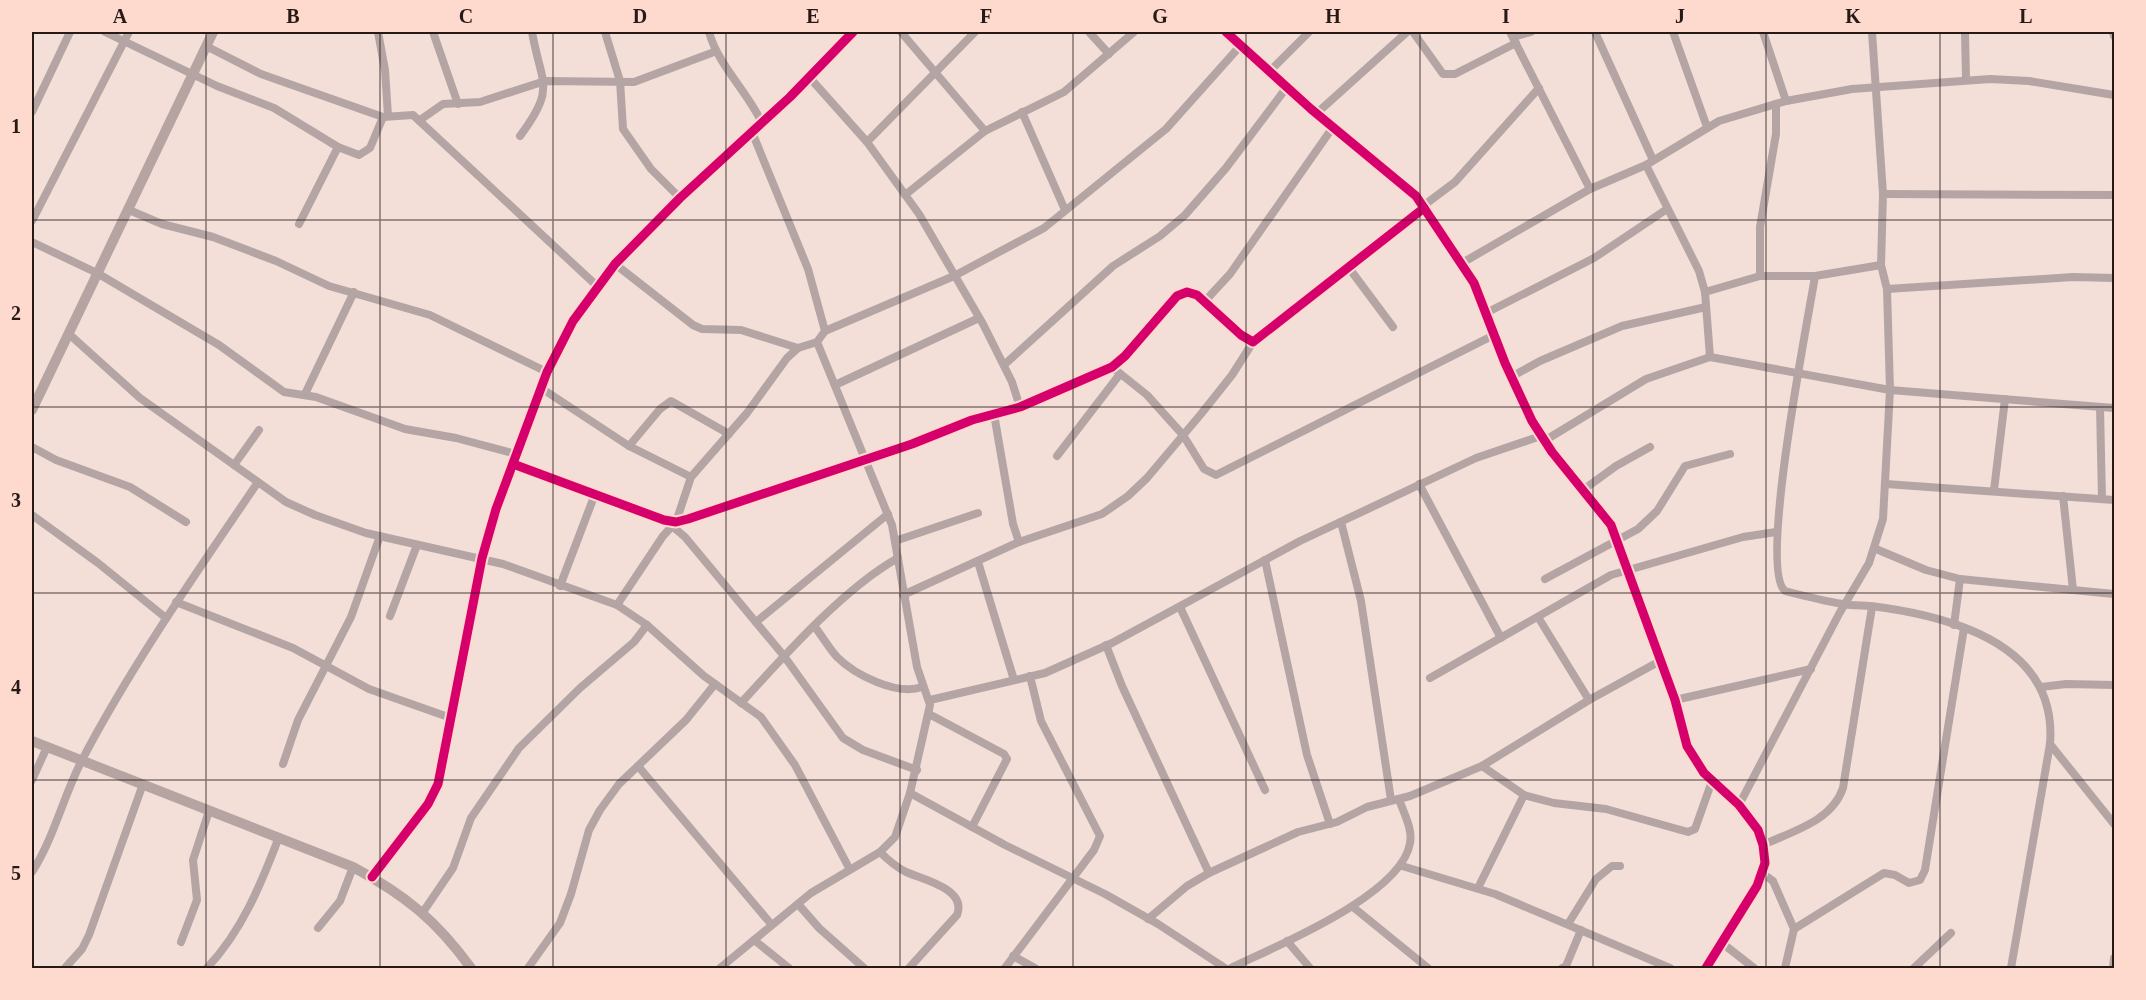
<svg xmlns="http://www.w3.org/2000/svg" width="2146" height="1000" viewBox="0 0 2146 1000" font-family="Georgia,serif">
<rect width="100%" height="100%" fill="#f3dfd8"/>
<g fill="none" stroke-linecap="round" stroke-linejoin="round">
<!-- street -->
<g stroke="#b4a5a4" stroke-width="8">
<polyline points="105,32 217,86 274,108 338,147 359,155 370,148 383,117"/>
<polyline points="378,32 385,70 388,116"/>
<polyline points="433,32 458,104"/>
<polyline points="605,32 620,81 623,129 651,169 680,198"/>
<path d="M709,32C718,65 747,91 762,123"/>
<polyline points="901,32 985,131"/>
<polyline points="1089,32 1109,54"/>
<polyline points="1413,32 1443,74 1455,74 1516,43"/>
<polyline points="1510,32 1590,189"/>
<polyline points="1595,32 1653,160"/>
<polyline points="1673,32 1707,127"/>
<polyline points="1763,32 1786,101"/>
<polyline points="1965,32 1966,79"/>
<polyline points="2113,32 2114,36"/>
<polyline points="1513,37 1531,32"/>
<polyline points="206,46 261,74 383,117 413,115 597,286"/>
<polyline points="1270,71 1309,32"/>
<polyline points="810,78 867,142 919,214 983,324 1012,382 1020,407"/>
<polyline points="32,112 70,32"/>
<polyline points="1022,112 1065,210"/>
<polyline points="1317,113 1407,32"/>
<polyline points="420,120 443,104 480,102 545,81 634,82 714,52"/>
<path d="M520,136C557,87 541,84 532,32"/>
<polyline points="867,142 975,32"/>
<polyline points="1646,165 1699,271 1705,292 1710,357"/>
<polyline points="1883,194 2114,195"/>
<polyline points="905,195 985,131 1064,92 1134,32"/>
<polyline points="1423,206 1455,182 1539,88"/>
<polyline points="129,210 162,224 213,237 276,261 329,286 430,315 547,372"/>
<polyline points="32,221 129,32"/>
<polyline points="299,224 338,147"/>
<polyline points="32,242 97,273 219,345 284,392 316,397 405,429 456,438 516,454"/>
<polyline points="1462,263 1590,189 1646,165 1719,121 1786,101 1852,89 1990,79 2029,81 2114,95"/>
<polyline points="615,264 693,325 702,329 741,330 798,348"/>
<polyline points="1349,268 1393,327"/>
<polyline points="1760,276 1760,227 1776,134 1776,104"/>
<path d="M1815,276C1808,321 1758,569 1785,591C1804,596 1824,601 1843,604C1853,606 1862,605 1871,606C1951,616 2058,644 2050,744L2011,968"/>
<polyline points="1887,289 2073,277 2114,278"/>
<polyline points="1705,292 1760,276 1815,276 1881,265"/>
<polyline points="1205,301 1230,274 1333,127"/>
<polyline points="1486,313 1594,258 1667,209"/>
<polyline points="825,331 954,276 1044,228 1166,129 1241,45"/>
<polyline points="69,334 140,398 286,502 315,515 366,533 503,564 617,605 647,625 704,676 761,717 795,765 849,868"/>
<polyline points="1004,365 1113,266 1160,236 1185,215 1226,168 1287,87"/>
<polyline points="1112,367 1147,395 1183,435 1204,469 1216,475 1494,335"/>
<polyline points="1511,377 1540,361 1622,326 1706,307"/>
<polyline points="835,385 979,318"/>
<polyline points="541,388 629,446 691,477"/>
<polyline points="305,394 354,292"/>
<polyline points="2100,407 2102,499"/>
<polyline points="994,414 1013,524 1019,542"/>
<polyline points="1544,441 1646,379 1710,357 1890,390 2114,408"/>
<polyline points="629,446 660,409 671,401 729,434"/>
<polyline points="32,447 56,460 130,487 186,522"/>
<polyline points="1057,456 1120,374"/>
<polyline points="513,464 664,520 676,522 688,519 912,444 972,420 1020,407 1112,367 1125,356 1177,296 1187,292 1197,295 1241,335 1253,342 1424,208"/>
<polyline points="234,465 259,430"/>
<polyline points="1419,484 1501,638"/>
<polyline points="1886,484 2114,500"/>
<polyline points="1583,490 1616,466 1650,447"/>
<polyline points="1994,490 2005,399"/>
<polyline points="2063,496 2073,590"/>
<polyline points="32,515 98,563 166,618"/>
<polyline points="1341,522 1361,601 1391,800"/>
<polyline points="672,526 685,537 784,656 843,738 863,750 917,770"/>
<polyline points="895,541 978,513"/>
<polyline points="1876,549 1926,570 1960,579 2114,594"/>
<polyline points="1265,560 1307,755 1330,824"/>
<polyline points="978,562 1014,680"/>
<polyline points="1545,579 1638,529 1657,511 1685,466 1730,454"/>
<polyline points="560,586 595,494"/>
<polyline points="903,595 1019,542 1102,514 1128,496 1147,478 1201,414 1232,375 1253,342"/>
<polyline points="176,602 293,648 369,689 451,718"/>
<polyline points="617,605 663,536 676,522 691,477 747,413 787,358 798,348 817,342"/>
<polyline points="1180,607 1265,790"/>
<polyline points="390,616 417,545"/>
<polyline points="1538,617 1589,700"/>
<polyline points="756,622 888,514"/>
<polyline points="1954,625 1960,579"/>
<path d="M815,627C822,636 829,648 837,657C855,675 897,696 922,687"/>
<polyline points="1106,645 1122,686 1209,873"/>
<polyline points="1430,678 1611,575 1743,537 1776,532"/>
<polyline points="2041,687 2066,684 2114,685"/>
<polyline points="930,700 1045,673 1112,643 1300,541 1476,458 1541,436"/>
<polyline points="1675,700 1811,669"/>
<path d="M741,703C783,657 844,588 898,558"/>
<polyline points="929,714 1004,754 1007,759 972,827"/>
<polyline points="2050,744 2114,824"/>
<polyline points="283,764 298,720 351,617 380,536"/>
<polyline points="638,766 771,924"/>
<polyline points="1482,766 1524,795 1554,803 1606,809 1688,832 1695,829 1712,781"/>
<polyline points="32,780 47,747"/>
<polyline points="910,793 1005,845 1105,894 1158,924 1225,968"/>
<polyline points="1739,805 1839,614 1869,563 1883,519 1890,390 1887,289 1881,265 1883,194 1872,32"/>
<path d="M1763,845C1793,831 1832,821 1843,788L1872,607"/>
<path d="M880,852C888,860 896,867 906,872C924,880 967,889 957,915L909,968"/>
<polyline points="1402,866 1495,894 1670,968"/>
<path d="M32,872C54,838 63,797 82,760C133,663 197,572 258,482"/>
<polyline points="1762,873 1773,881 1794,929 1785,968"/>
<polyline points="372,877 428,804 438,784 482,558 496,509 547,372 573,321 615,264 680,198 790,97 853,32"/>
<polyline points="1478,888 1524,795"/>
<polyline points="798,904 819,928 864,968"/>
<polyline points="1353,907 1428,968"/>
<polyline points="423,912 453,868 471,818 519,748 580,688 634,642 647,625"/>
<polyline points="1148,919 1187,886 1209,873 1298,832 1337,822 1367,807 1410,796 1482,766 1589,700 1660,661"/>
<polyline points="1568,924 1596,879 1612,866 1620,866"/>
<polyline points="318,928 340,901 353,867"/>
<polyline points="1794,929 1884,873 1895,875 1909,883 1920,880 1925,870 1964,628"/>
<polyline points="754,940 789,968"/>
<polyline points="1287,941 1310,968"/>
<polyline points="181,942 197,900 193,860 209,811"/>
<polyline points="1722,943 1754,968"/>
<polyline points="1013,956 1035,968"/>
<polyline points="65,968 82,949 89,935 143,784"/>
<path d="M207,968C242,931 261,884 279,837"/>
<polyline points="528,968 560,923 571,894 589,830 600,810 619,784 686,720 715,684"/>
<polyline points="720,968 811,893 880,852 895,837 910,793 930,705 917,667 892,525 817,342 825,331 808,269 752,132"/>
<polyline points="1005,968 1094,850 1100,836 1041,721 1030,676"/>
<path d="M1231,968C1276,946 1402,895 1410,843C1413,829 1403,812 1399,799"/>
<polyline points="1562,968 1566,966 1581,930"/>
<polyline points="1914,968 1951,933"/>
<polyline points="2113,968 2114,958"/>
</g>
<!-- secondary -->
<g stroke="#b5a4a2" stroke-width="10">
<polyline points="1226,32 1311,109 1416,196 1474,283 1505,363 1532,421 1552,452 1611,525 1675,700 1687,746 1704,773 1739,805 1758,830 1763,845 1765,863 1757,886 1706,968"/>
<polyline points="32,410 213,32"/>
<path d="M32,741L353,867C405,895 436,920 471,968"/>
</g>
<defs>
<g id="cycleway">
<polyline points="1226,32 1311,109 1416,196 1474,283 1505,363 1532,421 1552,452 1611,525 1675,700 1687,746 1704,773 1739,805 1758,830 1763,845 1765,863 1757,886 1706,968"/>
<polyline points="513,464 664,520 676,522 688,519 912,444 972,420 1020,407 1112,367 1125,356 1177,296 1187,292 1197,295 1241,335 1253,342 1424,208"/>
<polyline points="372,877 428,804 438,784 482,558 496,509 547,372 573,321 615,264 680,198 790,97 853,32"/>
</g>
</defs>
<!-- cycleway casing -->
<use href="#cycleway" stroke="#fed9cd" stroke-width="13"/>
<!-- cycleway -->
<use href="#cycleway" stroke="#d6006c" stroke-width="9"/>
</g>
<!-- grid -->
<path fill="none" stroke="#271a16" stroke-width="1.5" stroke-opacity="0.55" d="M206,32V968M380,32V968M553,32V968M726,32V968M900,32V968M1073,32V968M1246,32V968M1420,32V968M1593,32V968M1766,32V968M1940,32V968M32,220H2114M32,407H2114M32,593H2114M32,780H2114"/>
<!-- border -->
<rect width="2146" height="1000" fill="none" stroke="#fed9cd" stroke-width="66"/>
<rect x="33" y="33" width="2080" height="934" fill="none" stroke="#271a16" stroke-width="2"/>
<g font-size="20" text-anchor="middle" font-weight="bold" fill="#271a16">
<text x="120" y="23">A</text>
<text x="293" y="23">B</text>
<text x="466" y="23">C</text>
<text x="640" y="23">D</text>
<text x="813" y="23">E</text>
<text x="986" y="23">F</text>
<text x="1160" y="23">G</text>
<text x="1333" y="23">H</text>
<text x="1506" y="23">I</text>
<text x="1680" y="23">J</text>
<text x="1853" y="23">K</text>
<text x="2026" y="23">L</text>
<text x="16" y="133">1</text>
<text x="16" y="320">2</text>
<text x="16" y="507">3</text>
<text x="16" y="694">4</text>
<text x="16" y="880">5</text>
</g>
</svg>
